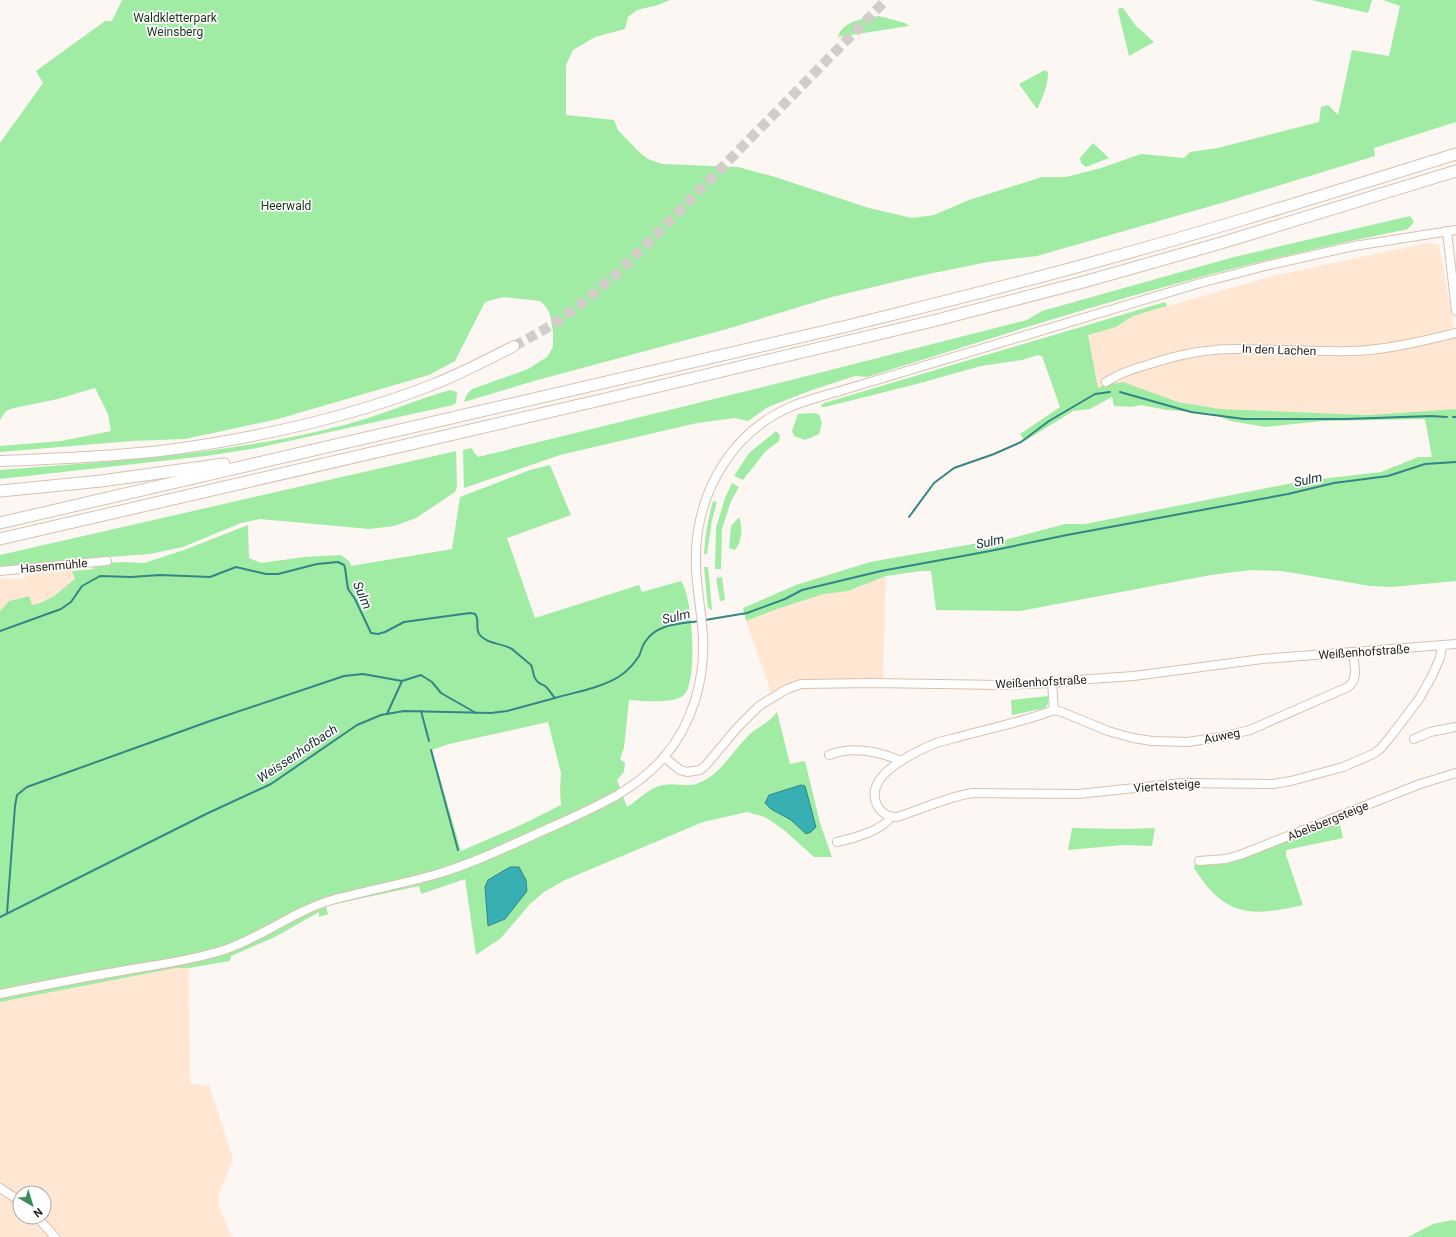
<svg xmlns="http://www.w3.org/2000/svg" width="1456" height="1237" viewBox="0 0 1456 1237" font-family="Roboto,sans-serif">
<rect width="100%" height="100%" fill="#fcf7f3"/>
<!-- built -->
<g fill="#ffe7d3" fill-rule="evenodd">
<polygon points="1427,243 1439,245 1456,339 1456,409 1368,415 1220,409 1177,402 1105,385 1097,389 1088,335 1116,327 1133,316 1273,276"/>
<polygon points="71,566 76,579 47,600 32,605 28,596 9,601 0,611 0,578 19,579 39,572"/>
<polygon points="886,576 883,680 799,682 771,692 746,621 777,609 824,594 848,591"/>
<path d="M176,968H189L190,1084L209,1085L232,1156V1163L218,1195V1205L232,1237H0V1002ZM20,1193H44V1217H20Z"/>
</g>
<!-- green -->
<g fill="#a1eca5" fill-rule="evenodd">
<polygon points="122,0 670,0 658,5 637,10 628,17 625,29 595,37 573,50 566,65 566,115 614,120 618,130 638,151 648,159 662,164 738,167 772,176 869,208 912,218 934,215 969,200 1042,177 1066,177 1101,168 1141,154 1184,158 1190,152 1218,148 1319,122 1321,107 1328,105 1338,115 1352,50 1389,56 1400,6 1383,0 1456,0 1456,122 1374,148 1375,156 1225,202 1037,256 988,262 919,276 832,297 727,329 534,381 464,402 467,394 472,389 528,369 547,357 553,347 553,332 550,314 546,307 540,301 504,297 485,302 455,361 429,375 278,419 185,439 132,441 0,452 0,446 61,441 111,431 108,414 95,388 58,399 14,408 6,411 0,420 0,143 43,83 36,71 105,21 112,21"/>
<polygon points="1311,0 1372,0 1368,13"/>
<polygon points="1119,8 1123,8 1136,26 1154,42 1129,56 1118,11"/>
<path d="M879,16L905,23L909,26L838,37C842,21 865,18 879,16Z"/>
<path d="M1045,70L1048,72C1048,85 1043,98 1037,109L1019,84Z"/>
<polygon points="1093,143 1109,158 1086,167 1081,163 1080,158"/>
<path d="M1410,216L1414,222L1408,229C1331,245 1255,262 1179,283C1074,311 971,345 867,377L855,376L812,390L768,407L748,421L735,418L697,423L560,455L464,488L463,450L471,448L478,457L787,381L1027,320L1042,311L1234,257Z"/>
<polygon points="1165,302 1167,306 1133,316 1116,327 1088,335 1098,388 1105,385 1123,382 1178,402 1220,409 1368,415 1456,409 1456,581 1392,587 1370,586 1282,571 1250,570 1211,575 1020,611 936,610 931,571 921,571 886,576 848,591 824,594 777,609 746,621 743,608 796,585 870,562 978,543 997,542 1065,524 1085,524 1303,481 1381,472 1418,457 1432,457 1425,419 1323,421 1265,427 1231,421 1210,413 1167,410 1141,405 1131,407 1114,406 1112,397 1090,409 1073,411 1025,441 1020,434 1060,407 1042,356 1038,355 1022,360 981,366 913,385 825,407 821,407 821,405 824,403"/>
<path d="M450,390L457,392L456,403L453,405L257,448L206,456L0,479V470C115,461 232,454 344,425C380,416 414,400 450,390Z"/>
<polygon points="811,413 819,414 822,423 819,434 805,440 794,436 792,431 798,414"/>
<polygon points="776,431 780,435 779,441 765,452 743,480 734,476 749,453"/>
<polygon points="456,451 457,486 455,492 416,518 394,526 369,529 260,519 241,523 183,547 150,554 109,557 0,568 0,555"/>
<path d="M550,465L571,515L507,538L535,618L639,585L642,592L681,581C693,596 698,682 684,695C674,704 643,701 629,700L624,748L620,759L625,763L624,772L617,780L627,807C638,800 650,787 663,785C680,782 687,790 705,780C723,770 733,751 747,737C756,727 770,723 777,712L790,764L805,761L820,823L832,857H814L784,830L765,817L747,812L703,822L565,880L544,892L530,904L501,938L476,955L465,879L421,894L419,886L326,906L328,914L319,917V912L275,937L231,956L230,961L189,968H176L0,1002V611L9,601L29,596L32,605C50,602 62,589 75,579L72,571L93,569L94,564L123,562L144,563L184,550L248,525L249,558L261,563L304,557L341,555L349,561L351,566L452,549L460,497L530,470ZM548,722L561,773L560,789L561,805L521,825L461,851L432,750L449,744Z"/>
<polygon points="732,483 739,487 731,501 722,529 721,569 715,569 716,528 725,498"/>
<path d="M713,501L717,502L712,520L707,554H704C705,536 708,519 713,501Z"/>
<path d="M739,517C743,528 742,541 735,550L729,548L731,526Z"/>
<polygon points="704,567 708,567 712,610 708,608"/>
<polygon points="722,577 725,600 720,601 716,578"/>
<polygon points="1048,696 1048,704 1045,708 1012,715 1011,700"/>
<path d="M1339,820L1343,838L1286,850V855L1303,905C1250,917 1225,917 1194,868L1195,864L1219,863Z"/>
<polygon points="1072,828 1124,829 1155,828 1152,846 1124,845 1068,850"/>
<polygon points="1452,1220 1456,1221 1456,1237 1408,1237 1433,1224"/>
</g>
<!-- water -->
<g fill="#38afb2" stroke="#348585">
<polygon points="801,785 805,786 816,827 811,832 806,834 791,820 771,809 765,803 769,795"/>
<polygon points="510,867 519,867 526,880 527,891 505,919 488,926 485,887 488,880"/>
</g>
<g fill="none" stroke-linecap="round" stroke-linejoin="round">
<!-- stream -->
<g stroke="#348585" stroke-width="2">
<polyline points="1120,392 1191,412 1244,419 1346,419 1431,416 1447,417"/>
<polyline points="1453,417 1456,417"/>
<polyline points="909,517 934,483 954,468 994,454 1021,442 1049,421 1095,394 1110,392"/>
<polyline points="705,620 747,613 785,599 802,590 881,571 990,551 1067,535 1288,494 1334,483 1388,476 1425,464 1456,462"/>
<path d="M0,631L61,609L71,602L82,586L100,576L131,577L160,575L210,577L236,567L266,574H278L317,564L338,562L344,565L345,568L348,589L355,599L371,633L378,634L385,632L404,622L470,613L475,614C480,620 475,627 479,634C486,644 502,643 512,649C514,651 529,663 531,665C534,670 532,676 537,681C539,684 542,684 545,686C549,689 551,694 555,698C576,692 601,688 620,676C627,671 634,664 639,656C641,652 642,646 645,642C657,623 681,624 700,621"/>
<polyline points="421,711 429,741"/>
<polyline points="387,714 402,681"/>
<polyline points="431,750 458,850"/>
<polyline points="7,913 15,806 17,795 27,787 210,721 344,676 363,674 402,681 421,675 432,682 441,693 476,713"/>
<polyline points="0,917 206,814 271,784 357,725 381,715 404,711 491,713 507,711 555,698"/>
</g>
<!-- major-tunnel -->
<path stroke="#d2cdc8" stroke-width="10" stroke-dasharray="10 5" stroke-linecap="butt" d="M514,346C533,336 552,326 569,313C594,294 617,274 639,252L886,0"/>
<defs>
<g id="minor">
<polyline points="1447,231 1456,311"/>
<path d="M1106,382C1120,373 1135,368 1150,364C1177,355 1205,349 1234,349C1273,349 1312,352 1352,351C1387,350 1422,341 1456,333"/>
<polyline points="0,571 107,561"/>
<path d="M1353,652C1354,664 1359,679 1348,687L1250,730L1220,737L1188,742L1152,741L1133,738L1108,731L1062,712L1054,710C1026,721 995,727 966,735C956,738 946,740 936,743C915,752 863,775 877,805C881,813 889,817 897,817C923,809 946,797 973,793L1078,794L1182,783L1273,784L1291,781L1343,767L1373,754L1380,749L1391,736L1419,699L1432,676L1440,658L1442,646"/>
<polyline points="1052,683 1054,710"/>
<polyline points="1414,739 1430,732 1456,727"/>
<path d="M829,755C853,746 878,751 901,761"/>
<polyline points="664,757 680,770 687,772 700,770 706,765 737,728 759,706 787,689 801,684 874,683 1002,685 1052,683 1090,679 1134,676 1262,659 1456,644"/>
<path d="M837,842C852,839 883,830 891,817"/>
<polyline points="1199,861 1226,859 1240,855 1420,784 1456,773"/>
<path d="M0,994C40,986 80,978 121,971C155,965 190,961 224,950C263,937 295,910 335,899C369,890 403,884 437,874C478,862 517,842 556,825C595,807 635,791 664,757C692,725 705,680 703,638C702,615 697,591 696,568C693,500 727,435 790,407C806,400 823,396 840,391L1200,283L1269,265L1354,246L1456,230"/>
<polyline points="0,1188 20,1201"/>
<polyline points="37,1217 55,1237"/>
</g>
<path id="major" d="M0,461C53,459 107,457 160,451C252,439 345,419 432,385C460,374 487,360 514,346"/>
<g id="highway">
<polyline points="0,491 101,481 224,464"/>
<path d="M0,523L843,327C902,312 961,298 1020,282C1167,244 1312,199 1456,154"/>
<polyline points="0,539 605,399 933,321 1087,281 1221,243 1456,171"/>
</g>
</defs>
<!-- minor casing -->
<use href="#minor" stroke="#d8c1af" stroke-width="10"/>
<!-- major casing -->
<use href="#major" stroke="#d8c1af" stroke-width="12"/>
<!-- highway casing -->
<use href="#highway" stroke="#d8c1af" stroke-width="13"/>
<!-- minor -->
<use href="#minor" stroke="#fff" stroke-width="8"/>
<!-- major -->
<use href="#major" stroke="#fff" stroke-width="10"/>
<!-- highway -->
<use href="#highway" stroke="#fff" stroke-width="11"/>
</g>
<g text-anchor="middle" stroke-width="3.5" stroke-linejoin="round" paint-order="stroke">
<!-- park labels -->
<g font-size="12" fill="#143417" stroke="#fff">
<text x="175" y="22">Waldkletterpark<tspan x="175" dy="14">Weinsberg</tspan></text>
<text x="286" y="210">Heerwald</text>
</g>
<!-- street labels -->
<g font-size="12" fill="#2c241c" stroke="#fff">
<text transform="translate(1279 350) rotate(2)" y="4">In den Lachen</text>
<text transform="translate(54 566) rotate(-5)" y="4">Hasenmühle</text>
<text transform="translate(1364 652) rotate(-4)" y="4">Weißenhofstraße</text>
<text transform="translate(1041 682) rotate(-3)" y="4">Weißenhofstraße</text>
<text transform="translate(1222 736) rotate(-11)" y="4">Auweg</text>
<text transform="translate(1167 786) rotate(-4)" y="4">Viertelsteige</text>
<text transform="translate(1328 821) rotate(-22)" y="4">Abelsbergsteige</text>
</g>
<!-- water labels -->
<g font-size="13" font-style="italic" fill="#152f30" stroke="#fff">
<text transform="translate(1308 479) rotate(-11)" y="5">Sulm</text>
<text transform="translate(990 541) rotate(-11)" y="5">Sulm</text>
<text transform="translate(363 595) rotate(67)" y="5">Sulm</text>
<text transform="translate(676 616) rotate(-13)" y="5">Sulm</text>
<text transform="translate(297 753) rotate(-34)" y="5">Weissenhofbach</text>
</g>
</g>
<!-- north arrow -->
<g transform="translate(32 1205) rotate(142)"><circle r="19" fill="#ffffff" stroke="#aba7a4"/>
<path d="M0-3L7 15L0 10L-7 15Z" fill="#3c8d5e"/>
<text y="-6" font-size="11" font-weight="bold" text-anchor="middle" fill="#2c241c">N</text>
</g>
</svg>
